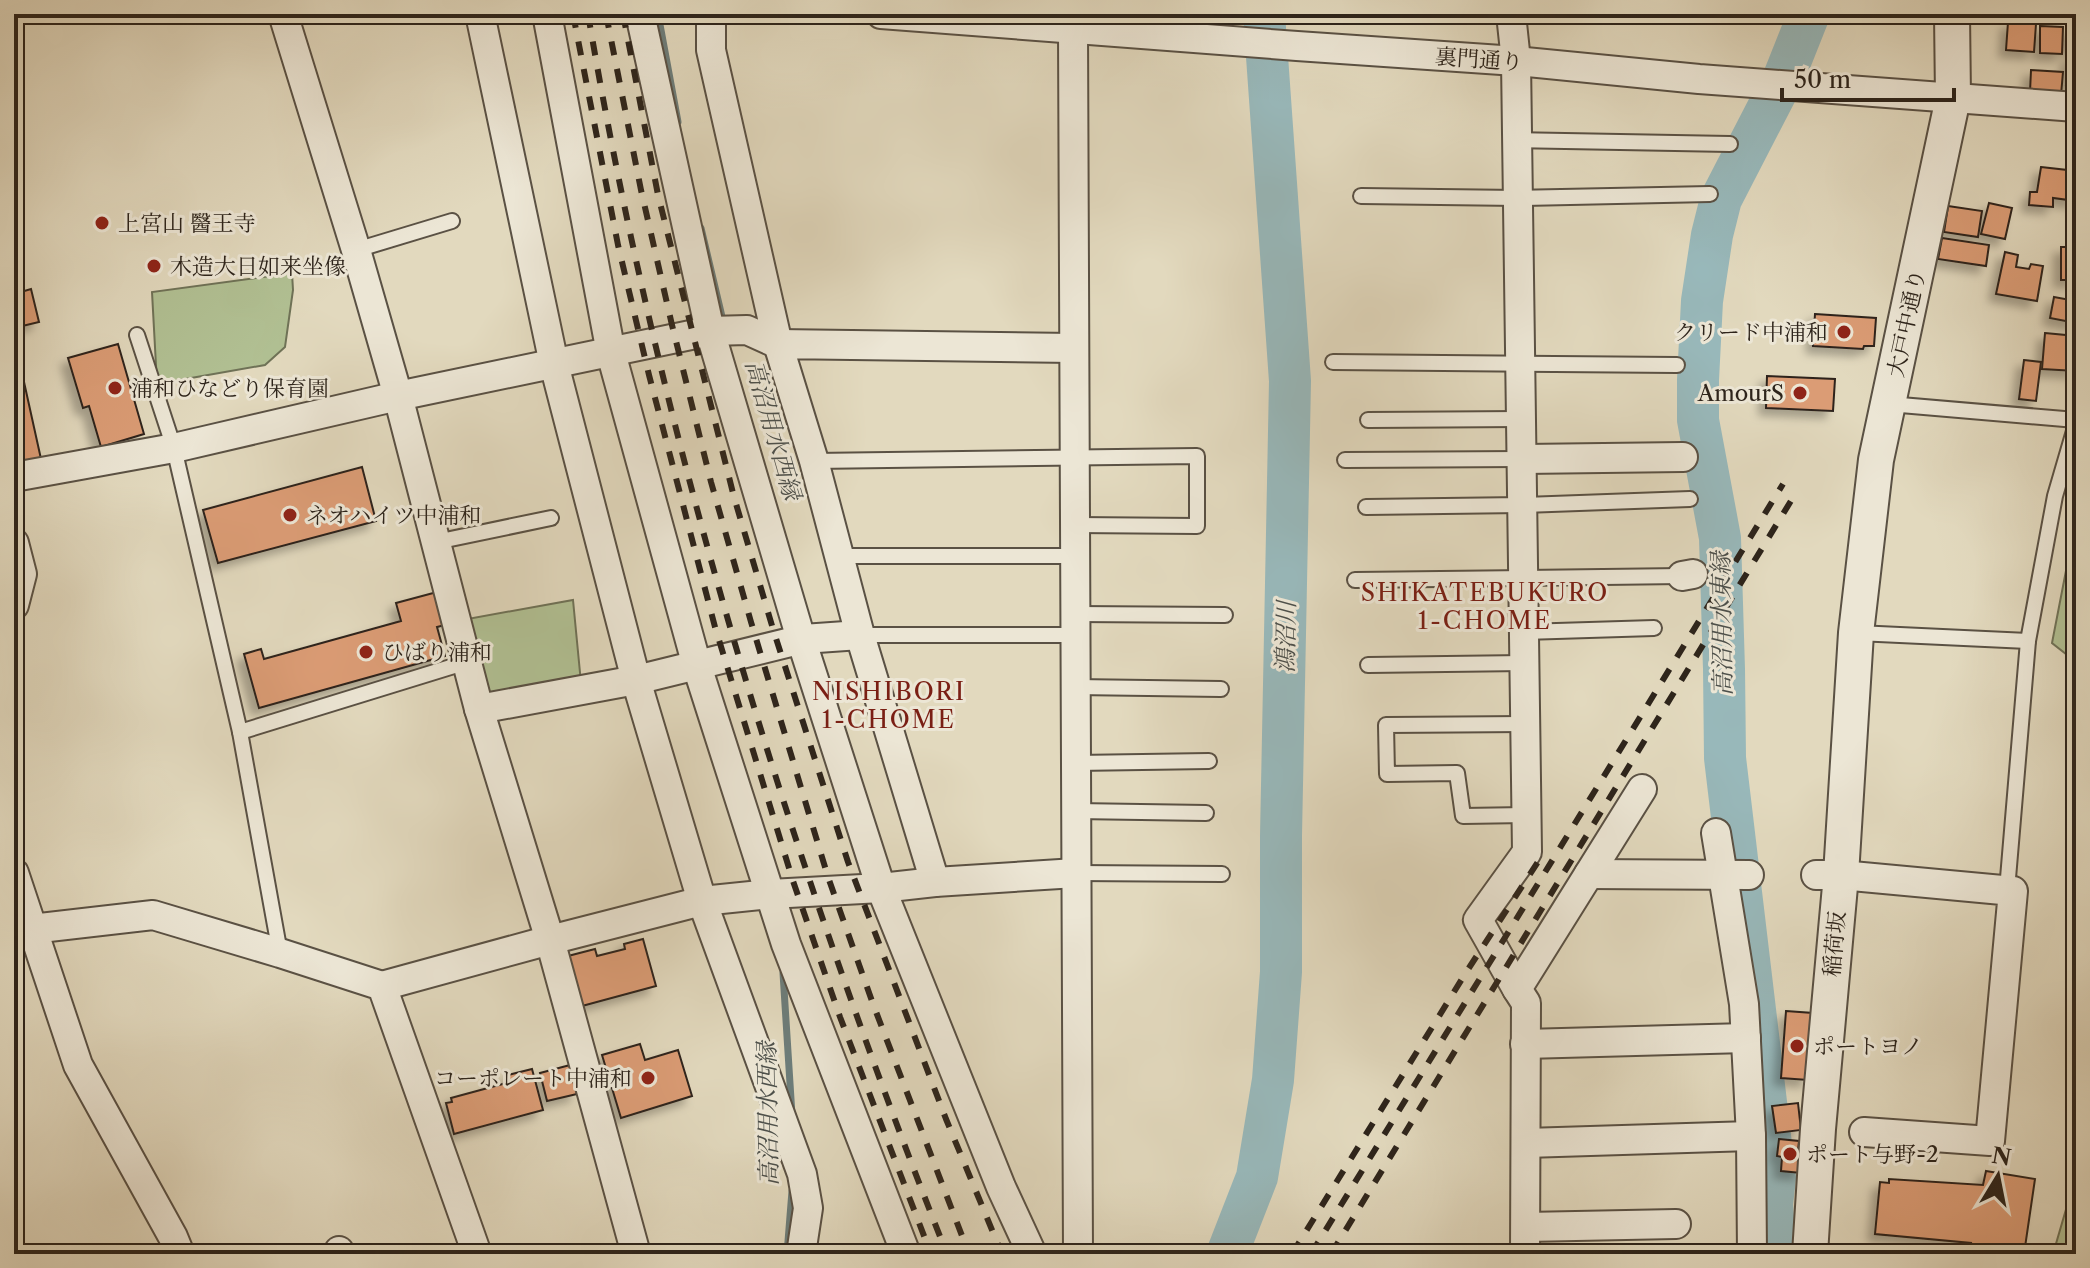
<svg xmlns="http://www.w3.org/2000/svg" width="2090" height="1268" viewBox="0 0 2090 1268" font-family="'Libre Caslon Text','Noto Serif JP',serif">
<defs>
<filter id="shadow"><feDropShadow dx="-7" dy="7" stdDeviation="4" flood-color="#0004"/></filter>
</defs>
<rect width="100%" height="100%" fill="#e2d9be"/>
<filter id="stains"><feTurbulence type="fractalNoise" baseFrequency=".0025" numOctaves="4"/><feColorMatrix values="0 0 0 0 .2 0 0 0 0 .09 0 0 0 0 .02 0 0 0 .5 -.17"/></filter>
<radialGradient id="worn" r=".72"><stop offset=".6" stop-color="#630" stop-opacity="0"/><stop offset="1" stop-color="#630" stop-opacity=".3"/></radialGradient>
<!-- green -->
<g fill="#b1c093" stroke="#6f7257" stroke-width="2">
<polygon points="292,273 293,290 285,347 265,365 157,384 152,292"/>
<polygon points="2076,519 2076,662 2052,643"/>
<polygon points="573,600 581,683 479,709 462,620"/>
<polygon points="2076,1175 2076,1254 2053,1254"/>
</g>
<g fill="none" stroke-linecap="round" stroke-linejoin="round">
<!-- stream -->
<g stroke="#6d7d7a" stroke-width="7">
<polyline points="658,14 678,122"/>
<polyline points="701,228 724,325"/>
<polyline points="783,973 792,1115"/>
<polyline points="787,1254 792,1191"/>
</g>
<!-- river -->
<g stroke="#98b8ba" stroke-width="42">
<polyline points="1227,1254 1257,1177 1273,1080 1281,972 1281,836 1290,381 1264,14"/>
<polyline points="1776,1254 1772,1204 1775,1178 1725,758 1724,669 1720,538 1698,420 1698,380 1702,301 1712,235 1721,199 1784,77 1809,14"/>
</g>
</g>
<!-- building -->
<g fill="#db9c75" stroke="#2d241b" stroke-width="2" filter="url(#shadow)">
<polygon points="2008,22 2036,24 2034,52 2006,50"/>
<polygon points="2040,26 2063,27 2062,54 2040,53"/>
<polygon points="2066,28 2076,29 2076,49 2066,48"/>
<polygon points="2069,55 2076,56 2076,86 2066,85"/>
<polygon points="2031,70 2063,72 2061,95 2030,92"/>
<polygon points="2041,167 2076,171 2076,201 2053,198 2053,207 2029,205 2030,192 2037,192"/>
<polygon points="1989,203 2012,208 2005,239 1981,234"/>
<polygon points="1948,206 1982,211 1978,237 1944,232"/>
<polygon points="1942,238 1989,245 1986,266 1938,259"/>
<rect x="2061" y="247" width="15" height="33"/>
<polygon points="2005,252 2018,255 2016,267 2029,269 2031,264 2043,266 2037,301 1996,294"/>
<polygon points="31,289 39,322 14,328 14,294"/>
<polygon points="2054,297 2076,301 2076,323 2050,318"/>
<polygon points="1815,314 1876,318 1874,346 1864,346 1863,349 1813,346"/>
<polygon points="2045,333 2076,336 2076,371 2042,369"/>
<polygon points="118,344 144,434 101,447 89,406 83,408 68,358"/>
<polygon points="2024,360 2041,362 2036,401 2019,399"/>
<polygon points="1767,376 1835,379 1833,411 1766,408"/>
<polygon points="24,382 41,459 14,465 14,384"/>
<polygon points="362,467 376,521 218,563 203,510"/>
<polygon points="437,592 445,625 437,627 445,656 259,708 244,654 261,649 264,659 401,621 396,603"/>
<polygon points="643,939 656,986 582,1006 568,956 595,949 597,956 625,949 624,944"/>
<polygon points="1786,1011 1813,1013 1808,1080 1781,1078"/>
<polygon points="640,1044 645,1060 678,1050 692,1096 621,1118 602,1055"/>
<polygon points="570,1065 577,1094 547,1101 540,1073"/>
<polygon points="532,1069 543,1110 454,1134 446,1103 452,1102 451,1098 510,1082 508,1075"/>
<polygon points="1798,1103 1801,1130 1776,1133 1772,1106"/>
<polygon points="1779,1139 1799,1141 1798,1151 1803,1151 1801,1173 1781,1171 1782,1157 1777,1156"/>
<polygon points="1986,1171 2035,1179 2024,1254 1969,1254 1971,1243 1875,1234 1880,1182 1889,1183 1889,1179 1983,1185"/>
</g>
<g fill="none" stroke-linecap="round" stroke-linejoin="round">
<defs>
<g id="service">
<polyline points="1517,140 1730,144"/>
<polyline points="1361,196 1518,198 1710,194"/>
<polyline points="356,250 452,221"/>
<polyline points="137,335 174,448 240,732 280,953"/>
<polyline points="1333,362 1677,365"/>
<polyline points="1889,404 2076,420"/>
<polyline points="1368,420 1521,419"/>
<polyline points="1345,460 1521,459"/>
<polyline points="814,461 1197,456 1197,526 1075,525"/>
<polyline points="1366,507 1522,505 1690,499"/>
<polyline points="436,542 551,518"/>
<polyline points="839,556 1075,556"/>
<polyline points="1355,580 1682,576"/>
<polyline points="1075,614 1225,615"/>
<polyline points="1524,632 1654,628"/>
<polyline points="1857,633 2028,641"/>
<polyline points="860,635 1075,635"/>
<polyline points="1368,665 1524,663"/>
<polyline points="1075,687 1221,689"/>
<polyline points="1525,724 1386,725 1387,774 1457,773 1463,816 1526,815"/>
<polyline points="240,732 467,662"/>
<polyline points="1076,763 1209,761"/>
<polyline points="1076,811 1206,813"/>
<polyline points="1076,873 1222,874"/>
<polyline points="2007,890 2028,641 2055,496 2076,424"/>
</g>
<g id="minor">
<polyline points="283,14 356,250 398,396 479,709 550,940 636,1254"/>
<polyline points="480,14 554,364 636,680 702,901 802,1174 808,1208 801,1254"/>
<polyline points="547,14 611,353 697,666 786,944 906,1254"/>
<polyline points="640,14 710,331 801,639 881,888 1001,1187 1032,1254"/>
<polyline points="881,14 1297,46 1516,61 1699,79 2076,107"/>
<polyline points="1511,14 1516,61 1527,852 1478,920 1517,989"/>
<polyline points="1073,30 1078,1254"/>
<polyline points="1074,348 778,344 814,461 860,635 935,882 1076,873"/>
<polyline points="1521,459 1683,457"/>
<polyline points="14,477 174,448 398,396 710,331 747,330 778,344 711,50 711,14"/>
<polyline points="14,543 22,574 14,605"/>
<polyline points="1682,576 1693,574"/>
<polyline points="479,709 636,680 803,639 860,635"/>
<polyline points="1716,833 1744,1004 1751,1136 1752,1254"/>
<polyline points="14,873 78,1065 173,1237 180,1254"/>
<polyline points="1589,874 1749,875"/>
<polyline points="1816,875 1841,875 2013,891 1990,1141 1864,1132"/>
<polyline points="14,931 153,915 280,953 382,986 477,1254"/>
<polyline points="382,986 550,940 702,901 770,894 881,888 935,882"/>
<polyline points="1525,1044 1746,1038"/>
<polyline points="1526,1143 1751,1136"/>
<polyline points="1526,1227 1676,1224"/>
<polyline points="339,1251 339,1254"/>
<polyline points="1525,1254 1526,1003 1517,989 1642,789"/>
</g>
<polyline id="tertiary" points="1810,1254 1818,1129 1841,875 1856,633 1876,460 1953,98 1952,14"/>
</defs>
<!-- service casing -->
<use href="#service" stroke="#5a5144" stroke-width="18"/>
<!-- minor casing -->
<use href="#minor" stroke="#5a5144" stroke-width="32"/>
<!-- tertiary casing -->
<use href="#tertiary" stroke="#5a5144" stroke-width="38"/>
<!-- service -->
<use href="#service" stroke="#ece6d5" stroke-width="14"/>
<!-- minor -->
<use href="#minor" stroke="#ece6d5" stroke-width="28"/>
<!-- tertiary -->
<use href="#tertiary" stroke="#ece6d5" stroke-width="34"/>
<!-- rail -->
<g stroke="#2d241b" stroke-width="6" stroke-dasharray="14 14" stroke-linecap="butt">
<polyline points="573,14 618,245 649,375 715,627 793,881 840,1017 931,1254"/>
<path d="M588,14C660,439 788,854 947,1254"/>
<polyline points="606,14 641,190 672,325 711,482 751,622 828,877 873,1004 969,1254"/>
<polyline points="623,14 658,195 734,497 773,629 848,862 946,1119 1002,1254"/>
<polyline points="1292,1254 1465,974 1545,851"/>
<polyline points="1311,1254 1783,484"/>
<polyline points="1331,1254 1797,491"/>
</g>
</g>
<!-- markers -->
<g fill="#8f2418" stroke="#ece6d5" stroke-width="3">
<circle cx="102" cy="223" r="8"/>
<circle cx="154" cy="266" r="8"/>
<circle cx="1844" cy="332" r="8"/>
<circle cx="115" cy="388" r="8"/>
<circle cx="1800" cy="393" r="8"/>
<circle cx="290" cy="515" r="8"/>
<circle cx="366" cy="652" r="8"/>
<circle cx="1797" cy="1046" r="8"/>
<circle cx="648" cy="1078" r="8"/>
<circle cx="1790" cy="1154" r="8"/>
</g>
<g text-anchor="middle" stroke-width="6" stroke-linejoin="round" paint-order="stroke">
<!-- street labels -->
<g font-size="22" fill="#2d241b" stroke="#ece6d5">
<text transform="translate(1479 59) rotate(4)" y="8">裏門通り</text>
<text transform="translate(1906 323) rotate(-78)" y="8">大戸中通り</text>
<text transform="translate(1834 944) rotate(-85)" y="8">稲荷坂</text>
</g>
<!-- poi labels -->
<g font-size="22" fill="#2d241b" stroke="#ece6d5" text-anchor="start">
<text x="118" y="231">上宮山 醫王寺</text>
<text x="170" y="274">木造大日如来坐像</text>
<text x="1828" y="340" text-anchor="end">クリード中浦和</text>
<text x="131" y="396">浦和ひなどり保育園</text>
<text x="1784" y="401" text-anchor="end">AmourS</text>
<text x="306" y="523">ネオハイツ中浦和</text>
<text x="382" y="660">ひばり浦和</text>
<text x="1813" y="1054">ポートヨノ</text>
<text x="632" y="1086" text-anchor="end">コーポレート中浦和</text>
<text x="1806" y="1162">ポート与野-2</text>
</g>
<!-- water labels -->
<g font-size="24" font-style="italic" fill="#4d504b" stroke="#ece6d5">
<text transform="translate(773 430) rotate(74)" y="8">高沼用水西縁</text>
<text transform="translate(1722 624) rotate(-91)" y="8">高沼用水東縁</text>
<text transform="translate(1286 637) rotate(-89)" y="8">鴻沼川</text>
<text transform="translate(768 1114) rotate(-91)" y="8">高沼用水西縁</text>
</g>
<!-- neighbourhood labels -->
<g font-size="24" letter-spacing="2" fill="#7a1f14" stroke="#ece6d5">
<text x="1485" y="601">SHIKATEBUKURO<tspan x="1485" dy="28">1-CHOME</tspan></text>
<text x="889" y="700">NISHIBORI<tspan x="889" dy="28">1-CHOME</tspan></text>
</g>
</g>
<!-- margin -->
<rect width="2090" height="1268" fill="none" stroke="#e2d9be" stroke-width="48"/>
<rect x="16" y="16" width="2058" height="1236" fill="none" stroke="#2d241b" stroke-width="4"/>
<rect x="24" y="24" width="2042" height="1220" fill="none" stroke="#2d241b" stroke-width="2"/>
<!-- north arrow -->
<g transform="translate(1998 1176) rotate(10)" stroke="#ece6d5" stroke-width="6" paint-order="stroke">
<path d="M0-6L14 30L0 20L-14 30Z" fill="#2d241b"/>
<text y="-12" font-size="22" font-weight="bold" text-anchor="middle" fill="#2d241b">N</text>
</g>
<!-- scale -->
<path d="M1782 88v12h172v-12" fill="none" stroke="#2d241b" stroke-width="4"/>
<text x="1794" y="88" font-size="24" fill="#2d241b" stroke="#ece6d5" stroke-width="6" paint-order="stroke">50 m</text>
<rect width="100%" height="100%" filter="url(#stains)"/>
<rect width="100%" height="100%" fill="url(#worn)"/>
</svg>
